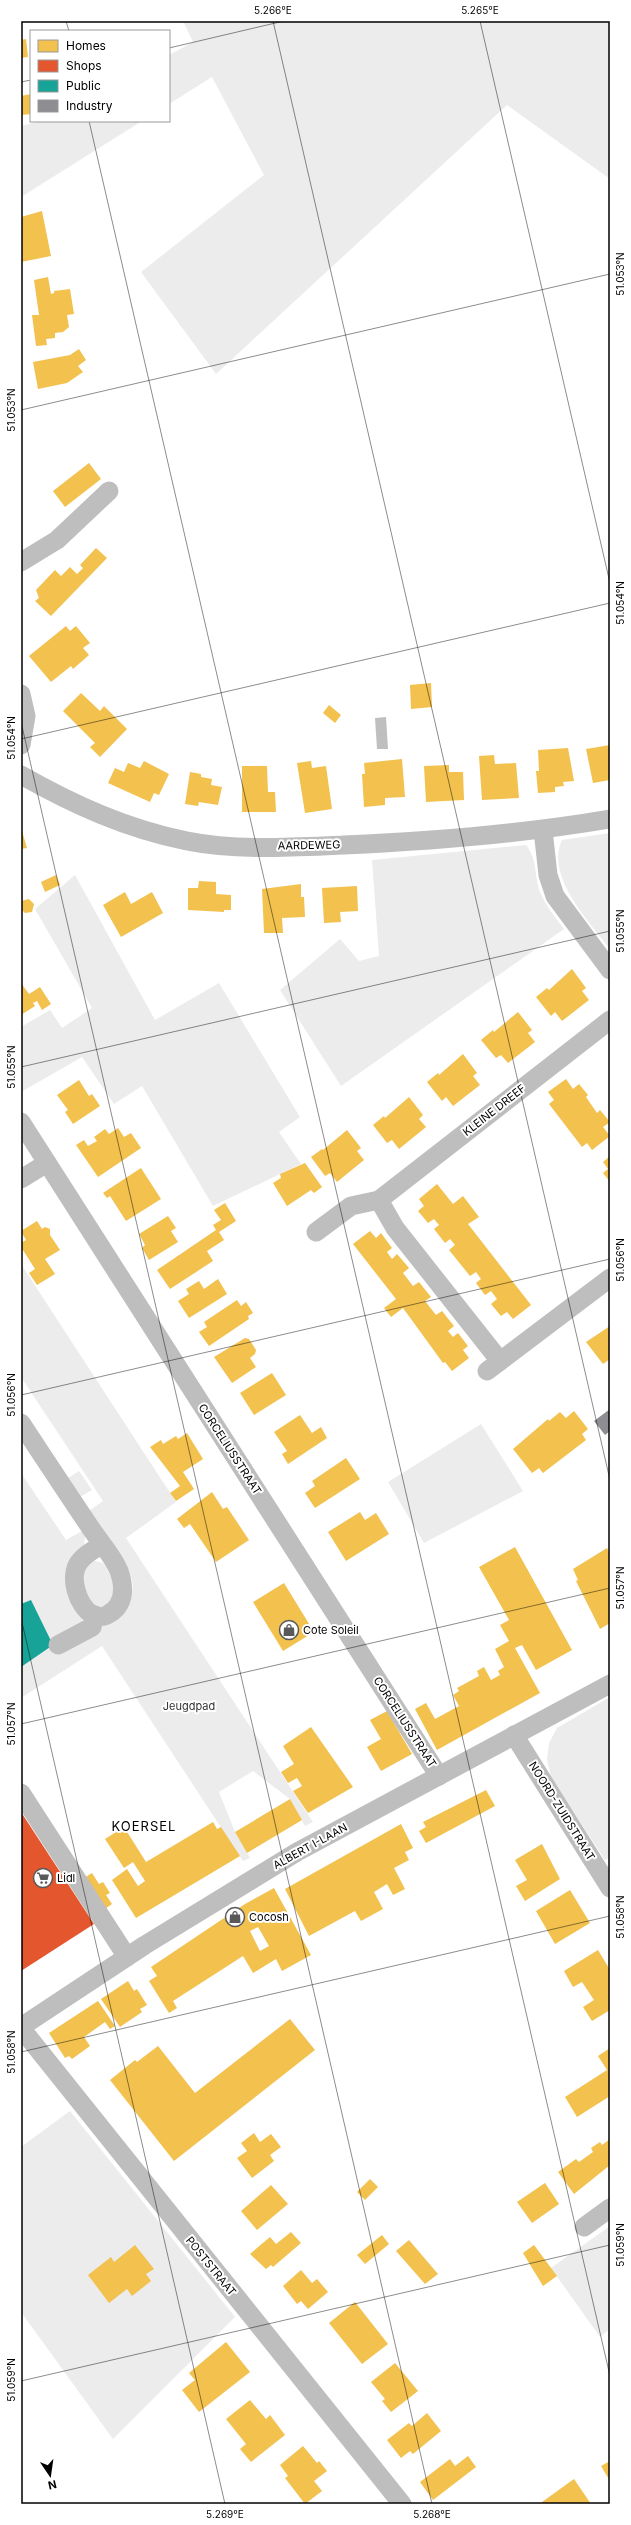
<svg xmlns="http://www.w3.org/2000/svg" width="631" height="2525" viewBox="0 0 631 2525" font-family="Inter,sans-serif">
<rect width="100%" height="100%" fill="#fff"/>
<!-- green -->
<g fill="#ececec">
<polygon points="183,21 610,21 610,179 507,105 216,374 141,272 264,175 212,77 169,104 169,55 193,42"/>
<polygon points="41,121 142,121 21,197 21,126"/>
<path d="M610,833V949C590,922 545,877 562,840Z"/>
<path d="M526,845C538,860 534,876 540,892C546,906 555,917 564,929L341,1086L280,990L340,939L359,961L379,956L372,860Z"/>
<polygon points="75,875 155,1020 219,983 300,1117 279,1132 301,1164 213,1206 142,1086 114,1104 82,1057 21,1092 21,1027 50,1010 62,1028 92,1008 35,909"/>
<path d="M21,1264L176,1502L126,1538L313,1822L305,1826L290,1799L253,1771L219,1792L235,1832L250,1858L243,1861L102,1646L21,1698V1473L66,1540L82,1531L85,1537L78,1608L126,1610C131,1600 135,1588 131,1577C126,1559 100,1528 89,1511L103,1501L21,1377Z"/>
<polygon points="481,1424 523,1491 424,1543 388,1482"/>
<polygon points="79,1471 92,1490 80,1497 68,1478"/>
<path d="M92,1560L103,1563C112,1574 116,1588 111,1602L100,1608C84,1601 84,1584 84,1568Z"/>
<polygon points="610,1697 610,1857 605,1860 551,1777 547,1759 549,1743 557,1728"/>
<polygon points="70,2111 235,2317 113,2439 21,2312 21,2147"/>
<polygon points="610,2226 610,2329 600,2337 551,2268"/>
</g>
<!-- water -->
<polygon fill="#bfbfbf" points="386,717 388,749 377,749 375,718"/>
<!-- homes -->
<g fill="#f2c14e" fill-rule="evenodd">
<polygon points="26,39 28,57 21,58 21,40"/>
<polygon points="31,94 31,114 21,115 21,96"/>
<polygon points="42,211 51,256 21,262 21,217"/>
<polygon points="48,277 51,294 54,293 54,291 70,289 74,314 67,315 69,327 63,332 55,333 55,338 46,339 47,345 36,346 32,315 39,315 34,280"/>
<polygon points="79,349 86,360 78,366 83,372 67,383 38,389 33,362 70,355"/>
<polygon points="89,463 101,479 65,507 53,491"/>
<polygon points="96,548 107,558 51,616 35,601 39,598 36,590 55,570 61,576 70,567 77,574 83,568 80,565"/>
<polygon points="66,626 70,631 76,626 90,643 83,648 89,655 73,669 71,666 51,682 29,656"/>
<polygon points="431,683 432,707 411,709 410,685"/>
<polygon points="81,693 100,711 104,706 127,729 100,757 90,747 95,743 63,711"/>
<polygon points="329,705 341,715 335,723 323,713"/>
<polygon points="610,745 610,780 593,783 586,749"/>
<polygon points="568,748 574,781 563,782 564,786 555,787 555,792 538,793 536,771 539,771 538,750"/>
<polygon points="494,755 495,764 516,763 519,798 482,800 479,756"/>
<polygon points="402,759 405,797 385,798 385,805 364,807 362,774 365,774 364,763"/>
<polygon points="144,761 169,774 159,795 154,793 150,802 108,783 115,768 124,772 128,763 140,768"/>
<polygon points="311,761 312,768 326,766 332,809 305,813 297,763"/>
<polygon points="449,765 449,772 463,772 464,800 426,802 424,766"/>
<polygon points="242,766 267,766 268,792 275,792 276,812 242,812"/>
<polygon points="190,772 201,774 201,777 212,779 211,785 222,787 218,805 199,802 198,806 185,804"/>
<polygon points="21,828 27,848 21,849"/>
<polygon points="56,875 60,885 45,892 41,882"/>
<polygon points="199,881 216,882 216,894 231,895 231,910 224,910 224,912 188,910 188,888 198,888"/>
<polygon points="301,884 301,897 304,897 305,917 282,918 283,933 264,933 262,889"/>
<polygon points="357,886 358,911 340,912 341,922 324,923 322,888"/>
<polygon points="125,892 131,904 152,892 163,913 121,937 103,905"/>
<polygon points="29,899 34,904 32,912 25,913 21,909 21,901"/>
<polygon points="572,969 586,988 582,991 589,1000 562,1021 555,1012 551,1016 536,997 547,988 549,990"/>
<polygon points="21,983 29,994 40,987 51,1004 42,1010 37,1001 33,1003 35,1006 21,1015"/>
<polygon points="518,1012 532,1030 528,1033 535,1042 508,1063 501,1055 496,1058 481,1040 493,1030 494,1032"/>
<polygon points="463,1054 477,1073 473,1076 480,1085 453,1106 446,1097 442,1101 427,1082 438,1073 439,1075"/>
<polygon points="566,1079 573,1089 579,1084 588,1095 586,1097 597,1113 600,1110 610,1122 603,1127 610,1136 592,1150 587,1143 582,1147 549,1104 554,1100 548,1092"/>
<polygon points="79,1080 89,1096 92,1094 100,1106 73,1124 65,1112 68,1110 57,1095"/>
<polygon points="409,1097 423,1115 419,1119 426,1127 399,1149 392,1140 387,1143 373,1125 384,1116 385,1118"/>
<polygon points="118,1128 124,1137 131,1133 141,1148 98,1177 76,1145 84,1140 88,1146 97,1141 94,1137 105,1129 109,1134"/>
<polygon points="347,1130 361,1148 357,1151 364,1160 337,1182 330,1173 325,1176 311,1157 322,1149 323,1150"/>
<polygon points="610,1156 610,1182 603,1173 608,1169 603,1162"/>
<polygon points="305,1163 322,1187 314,1193 311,1190 287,1206 273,1183 281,1178 280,1174"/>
<polygon points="141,1168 161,1199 126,1221 110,1196 107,1198 103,1193"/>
<polygon points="437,1184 453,1204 463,1196 479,1217 468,1224 531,1305 513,1319 507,1312 501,1316 491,1304 497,1299 491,1291 485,1295 476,1283 481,1279 476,1272 470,1276 449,1250 455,1245 450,1239 445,1243 434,1229 439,1225 434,1219 428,1223 418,1211 424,1206 419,1199"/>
<polygon points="225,1203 236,1221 219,1232 224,1240 207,1251 213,1261 170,1289 157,1270 216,1230 213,1225 221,1220 214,1210"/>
<polygon points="168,1216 176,1228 171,1231 178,1242 149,1260 142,1248 145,1245 139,1234"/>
<polygon points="37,1221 42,1229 45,1227 50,1229 50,1235 60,1250 45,1259 55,1274 37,1285 29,1273 35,1269 21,1247 21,1243 26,1240 21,1231"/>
<polygon points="370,1231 376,1238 381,1233 392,1248 387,1252 392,1259 397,1254 409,1268 403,1273 413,1286 419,1282 431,1297 425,1301 436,1315 442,1311 454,1326 448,1331 453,1337 458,1333 468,1346 463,1350 469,1358 452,1371 445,1362 443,1363 403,1308 391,1317 384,1308 396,1299 353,1244"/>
<polygon points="218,1279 227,1294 189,1318 178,1301 189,1294 186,1289 199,1281 204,1289"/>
<polygon points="237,1300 241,1306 246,1302 253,1313 248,1316 249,1319 209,1346 199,1332 207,1327 204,1322"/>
<polygon points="610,1326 610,1359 603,1364 586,1342"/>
<polygon points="245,1338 249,1339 256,1350 255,1354 250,1358 256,1367 232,1383 214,1357"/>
<polygon points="272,1373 286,1395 254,1415 240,1393"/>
<polygon points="574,1411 588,1429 582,1434 586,1440 543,1473 539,1468 532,1473 513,1449 548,1419 549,1421 560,1412 566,1418"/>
<polygon points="300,1415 312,1433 321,1427 327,1438 288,1464 282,1454 287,1451 274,1432"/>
<polygon points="187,1433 203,1459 183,1472 194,1489 176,1501 170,1493 180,1486 150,1447 161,1440 163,1444 176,1436 178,1439"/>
<polygon points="346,1458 360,1479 315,1508 305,1493 315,1486 312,1481"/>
<polygon points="212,1492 223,1509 227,1507 249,1540 216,1562 190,1524 184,1528 177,1519"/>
<polygon points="360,1512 365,1520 376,1513 389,1534 346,1561 328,1532"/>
<polygon points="515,1547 572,1650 536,1670 522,1645 515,1648 540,1693 437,1750 415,1709 426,1703 435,1719 459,1706 453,1695 459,1691 457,1688 479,1676 477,1671 484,1667 491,1680 500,1675 498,1671 504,1667 495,1649 509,1641 500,1625 509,1620 479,1567"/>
<polygon points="607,1548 610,1554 610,1623 600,1629 576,1581 578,1580 573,1569"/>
<polygon points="284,1583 314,1632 283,1651 253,1602"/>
<polygon points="387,1711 412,1754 381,1771 367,1747 381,1739 370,1720"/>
<polygon points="311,1727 353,1787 308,1813 293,1791 302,1786 297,1778 288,1783 281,1772 294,1764 283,1746"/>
<polygon points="486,1790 495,1806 426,1843 419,1831 426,1827 423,1822"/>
<polygon points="290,1799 302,1820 247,1853 235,1832"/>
<polygon points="213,1822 217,1829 221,1827 240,1856 136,1918 112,1880 127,1869 138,1886 145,1881 133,1862 124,1868 105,1839 124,1827 146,1862"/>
<polygon points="401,1824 413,1848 405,1852 409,1860 394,1868 405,1889 393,1895 387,1884 374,1892 383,1909 361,1921 355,1911 309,1936 285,1889"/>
<polygon points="542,1844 560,1879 525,1901 516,1886 527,1880 515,1860"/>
<polygon points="92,1873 99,1884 103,1882 110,1893 106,1895 112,1904 102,1911 81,1880"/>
<path d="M274,1888L311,1955L282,1971L276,1959L253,1973L243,1956L173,2001L177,2008L169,2013L149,1981L157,1976L151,1967L245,1904ZM258,1927L269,1946L260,1951L250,1931Z"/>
<polygon points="570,1890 590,1923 555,1944 536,1911"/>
<polygon points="598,1950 610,1970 610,2010 592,2021 583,2007 594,2000 582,1982 573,1987 564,1971"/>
<polygon points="128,1981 134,1991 137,1989 147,2005 140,2009 142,2012 120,2027 101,1999"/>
<polygon points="98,2001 115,2026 110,2029 105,2022 84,2037 90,2046 72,2059 69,2056 65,2058 49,2033"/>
<polygon points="290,2019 315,2050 174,2161 110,2080 135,2060 137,2062 158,2046 195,2093"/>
<polygon points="610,2048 610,2096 577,2117 565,2097 607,2070 598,2056"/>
<polygon points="254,2133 260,2142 271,2134 281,2147 270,2155 274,2161 252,2178 237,2158 247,2151 241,2143"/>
<polygon points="610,2139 610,2165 574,2194 558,2172 576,2159 579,2162 593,2152 591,2148 600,2142 602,2145"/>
<polygon points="370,2179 378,2187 365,2200 357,2192"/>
<polygon points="545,2183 559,2204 532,2223 517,2202"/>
<polygon points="271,2185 288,2204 257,2230 241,2211"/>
<polygon points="291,2232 301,2243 273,2267 271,2265 266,2269 250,2254 270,2237 276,2244"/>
<polygon points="382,2235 389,2244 365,2264 357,2255"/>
<polygon points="409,2240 438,2274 425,2284 396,2251"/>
<polygon points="135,2245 154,2269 146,2274 151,2281 132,2296 127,2289 109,2303 88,2275 111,2257 114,2262"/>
<polygon points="534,2245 557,2276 543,2286 523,2253"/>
<polygon points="301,2270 312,2283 317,2279 328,2292 308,2309 301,2301 297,2304 283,2286"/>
<polygon points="355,2302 388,2344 362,2364 329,2323"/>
<polygon points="226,2342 250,2372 199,2412 182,2390 195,2380 189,2373"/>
<polygon points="395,2363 418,2391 391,2412 382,2401 385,2399 371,2382"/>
<polygon points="250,2400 266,2419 270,2415 285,2435 251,2462 240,2449 246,2444 226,2419"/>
<polygon points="427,2413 441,2431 413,2454 410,2451 401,2458 387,2440 409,2423 412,2426"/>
<polygon points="303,2446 317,2463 319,2461 327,2471 314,2481 322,2491 305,2504 285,2478 288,2476 280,2465"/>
<polygon points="468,2456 476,2467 433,2500 420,2482 450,2459 455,2466"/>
<polygon points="610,2461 610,2481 601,2466"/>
<polygon points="574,2479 591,2504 544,2504 542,2502"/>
</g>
<!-- shops -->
<polygon fill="#e4572e" points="21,1812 94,1924 21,1971"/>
<!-- public -->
<polygon fill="#17a398" points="31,1600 53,1645 21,1667 21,1604"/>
<!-- industry -->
<polygon fill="#8d8d92" points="610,1409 610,1431 605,1435 594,1421"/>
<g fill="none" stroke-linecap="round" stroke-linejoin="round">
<!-- minor -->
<g stroke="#bebebe" stroke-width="19">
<polyline points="21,562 57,540 109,491"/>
<polyline points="21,694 26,716 21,745"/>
<path d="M21,775C74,805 127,829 187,841C236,851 294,847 344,845C434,841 522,834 610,819"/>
<polyline points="543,830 548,875 555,896 610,970"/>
<polyline points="21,1122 439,1776"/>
<polyline points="21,1179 47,1163"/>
<polyline points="379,1200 395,1228 500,1361"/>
<polyline points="316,1232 351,1206 379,1200 610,1020"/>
<polyline points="487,1371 610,1278"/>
<path d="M21,1423C44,1458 67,1493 90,1527C99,1541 113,1556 119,1571C125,1588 125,1606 107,1615C103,1617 97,1617 93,1615C77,1606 68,1575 80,1561C86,1553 95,1549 102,1545"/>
<polyline points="58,1645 92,1627 95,1615"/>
<polyline points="514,1735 610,1888"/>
<polyline points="21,1793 127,1957"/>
<polyline points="21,2027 145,1945 297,1852 610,1684"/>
<polyline points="21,2028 402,2504"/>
<polyline points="584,2227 610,2208"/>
</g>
</g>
<!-- ticks -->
<path fill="none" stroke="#000" stroke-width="1" stroke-opacity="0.45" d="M66,21L69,31M273,21L610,1480M480,21L610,583M169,48L284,21M21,82L31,80M89,121L610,2376M21,410L610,274M21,722L432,2504M21,739L610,603M21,1067L610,931M21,1395L610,1259M21,1618L225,2504M21,1724L610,1588M21,2052L610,1916M21,2381L610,2245"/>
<!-- icons -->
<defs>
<symbol id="shop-ring" viewBox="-11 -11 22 22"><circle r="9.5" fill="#fff" stroke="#595959" stroke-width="1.5"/><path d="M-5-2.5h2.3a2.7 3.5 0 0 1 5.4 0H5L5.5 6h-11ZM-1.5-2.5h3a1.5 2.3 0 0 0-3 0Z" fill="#595959"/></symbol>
<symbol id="supermarket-ring" viewBox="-11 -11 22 22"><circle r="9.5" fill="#fff" stroke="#595959" stroke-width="1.5"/><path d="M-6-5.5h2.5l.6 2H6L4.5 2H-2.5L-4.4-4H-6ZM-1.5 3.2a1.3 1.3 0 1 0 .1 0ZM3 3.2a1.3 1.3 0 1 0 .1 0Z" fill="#595959"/></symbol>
</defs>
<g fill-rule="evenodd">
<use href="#shop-ring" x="278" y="1619" width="22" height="22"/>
<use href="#supermarket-ring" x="32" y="1867" width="22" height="22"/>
<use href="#shop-ring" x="224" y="1906" width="22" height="22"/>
</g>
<g text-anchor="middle" stroke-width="4" stroke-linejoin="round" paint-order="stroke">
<!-- street labels -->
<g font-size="11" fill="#000" stroke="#fff">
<text transform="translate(309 845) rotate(-1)" y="4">AARDEWEG</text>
<text transform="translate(494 1110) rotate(-38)" y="4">KLEINE DREEF</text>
<text transform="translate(230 1449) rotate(57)" y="4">CORCELIUSSTRAAT</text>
<text transform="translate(405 1722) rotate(57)" y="4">CORCELIUSSTRAAT</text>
<text transform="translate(562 1811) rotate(58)" y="4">NOORD-ZUIDSTRAAT</text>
<text transform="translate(310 1846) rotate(-29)" y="4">ALBERT I-LAAN</text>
<text transform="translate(211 2266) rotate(51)" y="4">POSTSTRAAT</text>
</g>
<!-- poi labels -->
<g font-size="11" fill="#000" stroke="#fff" text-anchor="start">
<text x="303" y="1634">Cote Soleil</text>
<text x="57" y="1882">Lidl</text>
<text x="249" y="1921">Cocosh</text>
</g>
<!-- park labels -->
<g font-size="11" fill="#333" stroke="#fff">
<text x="189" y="1710">Jeugdpad</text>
</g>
<!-- quarter labels -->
<g font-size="13" letter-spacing="1" fill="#000" stroke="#fff">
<text x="144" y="1831">KOERSEL</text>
</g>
</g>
<!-- border -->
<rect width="631" height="2525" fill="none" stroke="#ffffff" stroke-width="44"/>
<!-- legend -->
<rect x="30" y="30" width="140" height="92" fill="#ffffff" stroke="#999999"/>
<rect x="38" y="40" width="20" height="12" fill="#f2c14e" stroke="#999999"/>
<text x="66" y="50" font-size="12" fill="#000000">Homes</text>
<rect x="38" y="60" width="20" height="12" fill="#e4572e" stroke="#999999"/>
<text x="66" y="70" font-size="12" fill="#000000">Shops</text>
<rect x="38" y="80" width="20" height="12" fill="#17a398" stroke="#999999"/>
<text x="66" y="90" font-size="12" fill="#000000">Public</text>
<rect x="38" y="100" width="20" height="12" fill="#8d8d92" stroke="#999999"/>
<text x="66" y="110" font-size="12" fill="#000000">Industry</text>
<!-- north arrow -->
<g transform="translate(50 2475) rotate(167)" stroke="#ffffff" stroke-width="3" paint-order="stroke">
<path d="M0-3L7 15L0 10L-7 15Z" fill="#000000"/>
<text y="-6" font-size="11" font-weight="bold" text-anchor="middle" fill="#000000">N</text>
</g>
<rect x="22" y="22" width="587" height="2481" fill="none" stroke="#000" stroke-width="1.5"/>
<g font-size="10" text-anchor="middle" fill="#000">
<text x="273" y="14">5.266°E</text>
<text x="480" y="14">5.265°E</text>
<text transform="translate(620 274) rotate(-90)" y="4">51.053°N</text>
<text transform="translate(11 410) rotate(-90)" y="4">51.053°N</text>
<text transform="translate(620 603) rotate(-90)" y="4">51.054°N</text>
<text transform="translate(11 738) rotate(-90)" y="4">51.054°N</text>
<text transform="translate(620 931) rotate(-90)" y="4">51.055°N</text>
<text transform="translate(11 1067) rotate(-90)" y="4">51.055°N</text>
<text transform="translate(620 1260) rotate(-90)" y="4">51.056°N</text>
<text transform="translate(11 1395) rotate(-90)" y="4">51.056°N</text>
<text transform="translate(620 1588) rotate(-90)" y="4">51.057°N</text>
<text transform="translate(11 1724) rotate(-90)" y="4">51.057°N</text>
<text transform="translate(620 1917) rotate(-90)" y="4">51.058°N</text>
<text transform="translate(11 2052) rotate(-90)" y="4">51.058°N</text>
<text transform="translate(620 2245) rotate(-90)" y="4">51.059°N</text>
<text transform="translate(11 2380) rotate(-90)" y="4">51.059°N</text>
<text x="225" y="2518">5.269°E</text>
<text x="432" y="2518">5.268°E</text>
</g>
</svg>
